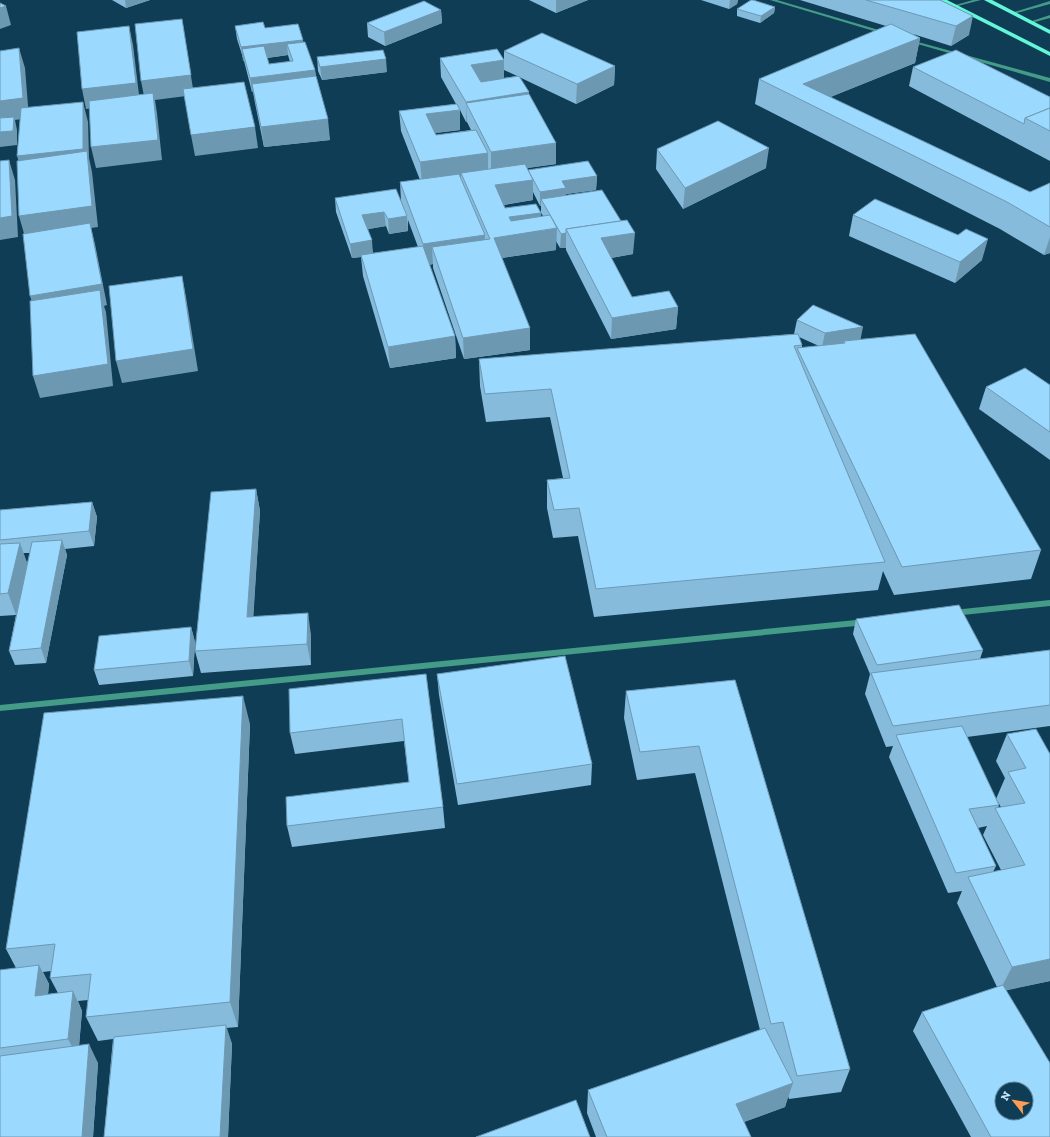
<svg xmlns="http://www.w3.org/2000/svg" width="1050" height="1137" viewBox="0 0 1050 1137" font-family="'Zilla Slab',serif">
<rect width="100%" height="100%" fill="#0e3d55"/>
<g fill="none" stroke-linecap="round" stroke-linejoin="round">
<!-- lane -->
<g fill="#449b88" fill-rule="evenodd">
<polygon points="1050,1 1050,4 1013,14 1011,13"/>
<polygon points="1050,15 1050,18 1031,23 1029,22"/>
</g>
<!-- street -->
<g fill="#449b88" fill-rule="evenodd">
<polygon points="770,0 777,0 889,33 884,34"/>
<polygon points="973,0 981,0 954,7 952,6"/>
<polygon points="907,39 1050,78 1050,82 907,41"/>
<polygon points="1050,600 1050,606 953,616 950,615 949,613 950,611 953,610"/>
<polygon points="866,619 869,620 870,622 869,624 866,625 0,711 0,705"/>
</g>
<!-- primary -->
<g fill="#64f6d8" fill-rule="evenodd">
<polygon points="939,0 947,0 1050,52 1050,56"/>
<polygon points="984,0 992,0 1050,30 1050,34"/>
</g>
</g>
<!-- wall -->
<g fill="#86bbdb" fill-rule="evenodd">
<polygon points="112,0 150,0 126,8"/>
<polygon points="529,0 588,0 556,13"/>
<polygon points="701,0 738,0 737,4 729,9"/>
<polygon points="800,0 940,0 969,35 951,46 913,34 920,38 915,63 830,97 1030,192 1050,183 1050,253 1044,255 1000,229 755,104 759,79 886,26"/>
<polygon points="775,7 774,13 760,23 737,16 737,9"/>
<polygon points="441,10 442,23 385,46 368,37 367,23"/>
<path d="M235,26L265,28L304,42L315,70L316,76L330,140L264,147L255,103L253,92H252L244,61L237,39ZM288,55L290,62L269,64L267,58Z"/>
<path d="M504,51L615,66L614,85L576,104L519,77L529,92V94L556,143V164L527,168L528,171L597,176L596,190L566,194V195L633,254L611,258L632,297L678,307L676,329L611,339L566,250V248H560L556,241V250L502,258L530,350L464,359L433,268V264L429,265L455,336L456,358L390,368L363,276L361,257L352,258L336,212L335,198L401,201L400,182L420,180L401,131L399,111L456,104L441,77L440,58L504,60V78L517,76L504,70ZM460,110L466,122H467L471,130L436,135L435,133L460,130ZM533,192L540,206H541V213L543,216L541,217L505,208L504,205L533,200ZM408,220L418,247L373,253L368,229L386,226L389,234L408,231Z"/>
<polygon points="317,57 387,72 322,80 318,71"/>
<polygon points="913,67 1050,97 1050,161 909,86"/>
<polygon points="657,149 766,168 683,209 656,169"/>
<polygon points="853,215 982,260 955,283 849,236"/>
<path d="M797,320L861,339L1041,550L1031,579L894,595L883,571L878,590L594,617L578,536L553,538L547,508V480L563,478L550,417L486,422L480,386L479,359L794,334ZM799,337L819,346L802,348V345Z"/>
<polygon points="1050,385 1050,460 979,409 986,387"/>
<polygon points="256,489 260,511 253,617 311,635 311,665 201,673 195,651"/>
<path d="M92,502L97,517L94,546L65,549L67,555L46,663L15,665L9,651L16,615L0,616V510ZM23,553H30L27,564Z"/>
<path d="M856,619L983,650L980,659L1050,650V726L967,737L999,805L998,808L1001,807L996,799L1005,778L996,761L1007,734L1036,729L1050,981L1006,990L1050,1137H971L913,1031L922,1012L997,987L957,903L962,891L948,893L889,757L893,746L886,747L865,694L870,674L853,634ZM987,826L983,835L1001,870L993,872L996,866L978,828Z"/>
<polygon points="191,627 195,642 193,676 99,685 94,670"/>
<polygon points="426,674 443,807 445,828 292,847 287,826 409,782 404,741 295,754 290,733"/>
<polygon points="437,674 592,764 591,785 458,805 439,695"/>
<polygon points="735,680 850,1069 841,1092 789,1099 788,1096 785,1107 744,1122 751,1137 596,1137 587,1113 588,1090 760,1030 695,773 637,780 624,718 626,691"/>
<path d="M250,724L238,1027L226,1028L232,1044L228,1137H104L113,1039L98,1041L86,1017L88,1000L78,1001L82,1011L79,1046L98,1063L93,1137H0V970L16,968L6,949ZM51,971L50,978L58,993L48,994L49,984L43,972Z"/>
</g>
<!-- shaded-wall -->
<g fill="#6d98b2">
<polygon points="125,0 150,0 126,8"/>
<polygon points="556,0 588,0 556,13"/>
<polygon points="730,0 738,0 737,4 729,9"/>
<polygon points="6,6 11,25 0,29 0,8"/>
<polygon points="775,7 774,13 760,23 761,16"/>
<polygon points="441,10 442,23 385,46 384,32"/>
<polygon points="973,16 969,35 951,46 956,26"/>
<polygon points="182,19 194,95 155,100 157,113 162,160 96,168 91,147 145,101 141,81"/>
<polygon points="129,26 133,45 140,103 86,109 82,89"/>
<polygon points="920,38 915,63 811,105 803,84"/>
<polygon points="303,40 305,53 287,44 288,55 245,61 242,49 244,61 243,61 241,47"/>
<polygon points="19,48 25,68 29,118 15,120 17,130 17,145 0,147 0,101"/>
<polygon points="386,59 387,72 322,80 320,67"/>
<polygon points="504,60 504,80 471,85 471,65"/>
<polygon points="615,66 614,85 576,104 577,84"/>
<polygon points="315,70 316,84 252,84 253,92 252,92 250,78"/>
<polygon points="529,92 529,112 466,103 467,122 466,122 466,102"/>
<polygon points="83,102 88,122 89,158 92,172 98,227 91,228 95,244 107,305 104,306 106,312 113,386 40,398 33,376 37,318 30,296 25,237 19,216 23,177 17,156"/>
<polygon points="460,110 460,130 428,134 426,114"/>
<polygon points="328,119 330,140 264,147 261,127"/>
<polygon points="255,127 258,148 195,156 191,135"/>
<polygon points="556,143 556,164 491,173 491,152"/>
<polygon points="769,148 766,168 683,209 685,188"/>
<polygon points="488,153 488,173 461,173 461,177 422,183 420,162"/>
<polygon points="9,160 15,180 18,237 0,240 0,218"/>
<polygon points="597,176 596,190 566,194 566,202 541,199 541,206 540,206 540,192 562,181"/>
<polygon points="533,180 533,200 495,206 495,185"/>
<polygon points="384,212 386,226 364,230 362,215"/>
<polygon points="541,213 541,231 557,228 556,250 494,259 494,238 509,217"/>
<polygon points="407,216 408,231 389,234 388,219"/>
<polygon points="566,233 566,248 560,248 561,234"/>
<polygon points="568,233 635,233 633,254 600,260"/>
<polygon points="485,235 485,257 432,247 433,264 424,266 423,244"/>
<polygon points="1050,237 1050,253 1044,255"/>
<polygon points="988,239 982,260 955,283 960,262"/>
<polygon points="372,240 373,255 361,255 361,257 352,258 350,244"/>
<polygon points="182,276 186,297 198,371 122,383 116,361"/>
<polygon points="678,307 676,329 611,339 612,318"/>
<polygon points="863,327 860,342 845,343 844,341 843,344 822,347 825,333"/>
<polygon points="530,328 530,350 464,359 463,338"/>
<polygon points="455,336 456,358 390,368 388,347"/>
<polygon points="256,489 260,511 252,639 247,617"/>
<polygon points="92,502 97,517 94,546 89,531"/>
<polygon points="62,540 67,555 46,663 41,648"/>
<polygon points="20,543 28,565 16,615 8,593"/>
<polygon points="308,613 311,635 311,665 307,644"/>
<polygon points="191,627 195,642 193,676 189,661"/>
<polygon points="243,696 250,724 238,1027 230,1002"/>
<polygon points="1050,959 1050,981 999,992 1012,967"/>
<polygon points="39,965 49,984 46,1015 35,996"/>
<polygon points="73,991 82,1011 78,1058 68,1039"/>
<polygon points="226,1025 232,1044 228,1137 220,1137"/>
<polygon points="89,1044 98,1063 93,1137 82,1137"/>
<polygon points="793,1083 785,1107 730,1127 736,1104"/>
</g>
<!-- building -->
<g fill="#9cd9ff" stroke="#6d98b2" fill-rule="evenodd">
<polygon points="751,0 753,0 775,7 761,16 737,9"/>
<polygon points="866,0 940,0 973,16 956,26"/>
<polygon points="424,1 441,10 384,32 367,23"/>
<polygon points="0,3 6,6 0,8"/>
<polygon points="182,19 191,75 141,81 135,24"/>
<polygon points="263,22 265,28 298,24 303,40 241,47 235,26"/>
<polygon points="891,24 920,38 803,84 1030,192 1050,183 1050,227 1007,202 759,79"/>
<polygon points="129,26 136,83 82,89 77,32"/>
<polygon points="542,33 615,66 577,84 504,51"/>
<polygon points="305,42 315,70 250,78 242,49 264,46 269,64 293,61 287,44"/>
<polygon points="19,48 23,98 0,101 0,51"/>
<polygon points="497,49 504,60 471,65 481,82 519,76 529,92 466,102 440,58"/>
<polygon points="383,50 386,59 320,67 317,57"/>
<polygon points="956,50 1050,97 1050,108 1025,118 1024,124 913,67"/>
<polygon points="316,76 328,119 261,127 252,84"/>
<polygon points="244,82 255,127 191,135 183,89"/>
<polygon points="153,93 158,140 91,147 89,101"/>
<polygon points="529,94 556,143 491,152 466,103"/>
<polygon points="83,102 83,149 17,156 21,108"/>
<polygon points="457,104 460,110 426,114 436,135 476,130 488,153 420,162 399,111"/>
<polygon points="1050,108 1050,131 1025,118"/>
<polygon points="14,117 13,131 0,132 0,118"/>
<polygon points="718,121 769,148 685,188 657,149"/>
<polygon points="87,151 92,206 19,216 17,161"/>
<polygon points="9,160 12,216 0,218 0,161"/>
<polygon points="588,161 597,176 562,181 566,188 540,192 528,170"/>
<polygon points="525,164 533,180 495,185 505,208 536,204 541,213 509,217 511,221 550,215 557,228 494,238 530,328 463,338 432,247 490,239 461,173"/>
<polygon points="459,174 485,235 423,244 400,182"/>
<polygon points="396,189 407,216 388,219 384,212 362,215 372,240 350,244 335,198"/>
<polygon points="602,190 621,221 566,229 566,233 561,234 541,199"/>
<polygon points="875,199 958,235 966,229 988,239 960,262 853,215"/>
<polygon points="627,220 635,233 601,238 632,297 669,291 678,307 612,318 566,229"/>
<polygon points="90,223 102,284 30,296 23,234"/>
<polygon points="423,246 455,336 388,347 361,255"/>
<polygon points="182,276 193,349 116,361 109,286"/>
<polygon points="100,290 108,364 33,376 30,301"/>
<polygon points="813,305 863,327 825,333 797,320"/>
<polygon points="798,334 802,345 794,346 885,562 596,589 579,508 554,510 547,480 570,478 551,389 485,394 479,359"/>
<polygon points="915,334 1041,550 902,567 797,348 845,343 844,341"/>
<polygon points="1025,368 1050,385 1050,432 986,387"/>
<polygon points="256,489 247,617 308,613 307,644 195,651 211,492"/>
<polygon points="92,502 89,531 0,540 0,510"/>
<polygon points="62,540 41,648 9,651 32,542"/>
<polygon points="20,543 8,593 0,594 0,544"/>
<polygon points="959,605 983,650 877,665 856,619"/>
<polygon points="191,627 189,661 94,670 99,636"/>
<polygon points="1050,650 1050,705 893,726 871,673"/>
<polygon points="565,656 592,764 457,784 437,674"/>
<polygon points="426,674 443,807 287,826 286,797 409,782 402,719 290,733 289,689"/>
<polygon points="735,680 850,1069 797,1076 783,1022 771,1024 699,746 640,752 626,691"/>
<polygon points="243,696 230,1002 86,1017 91,974 50,978 55,944 6,949 44,713"/>
<polygon points="962,726 999,805 969,809 996,866 956,873 896,735"/>
<polygon points="1036,729 1050,754 1050,959 1012,967 968,877 1025,865 995,808 1025,803 1008,772 1026,768 1007,734"/>
<polygon points="39,965 35,996 73,991 68,1039 0,1048 0,970"/>
<path d="M1003,985L1050,1063V1137H991L922,1012ZM1002,1089H1026V1113H1002Z"/>
<polygon points="226,1025 220,1137 104,1137 114,1037"/>
<polygon points="765,1028 793,1083 736,1104 751,1137 607,1137 588,1090"/>
<polygon points="89,1044 82,1137 0,1137 0,1056"/>
<polygon points="576,1100 590,1137 476,1137"/>
</g>
<!-- north arrow -->
<g transform="translate(1014 1101) rotate(301)"><circle r="19" fill="#0e3d55" stroke="#5b8399"/>
<path d="M0-3L7 15L0 10L-7 15Z" fill="#fc9d53"/>
<text y="-6" font-size="11" font-weight="bold" text-anchor="middle" fill="#ceecff">N</text>
</g>
</svg>
